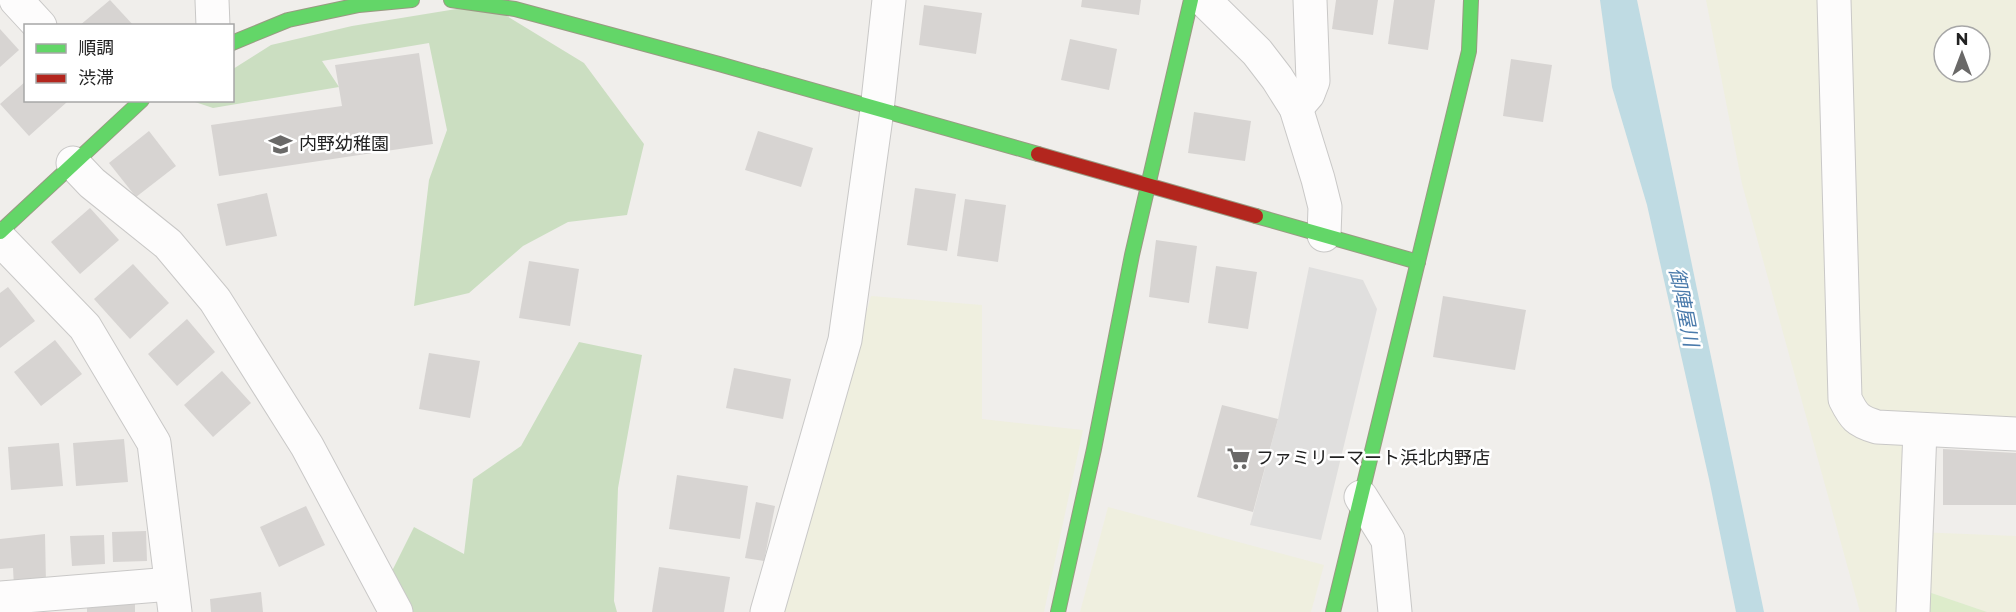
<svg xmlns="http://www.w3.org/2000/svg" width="2016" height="612" viewBox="0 0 2016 612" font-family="Montserrat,'Noto Sans JP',sans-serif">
<rect width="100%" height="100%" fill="#f0eeeb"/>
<!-- farmland -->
<g fill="#efefdf" fill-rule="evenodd">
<path d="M1706,0H2016V428L1920,430L1903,612H1860L1742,184ZM1944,36H1980V72H1944Z"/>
<polygon points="871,296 982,305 982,419 1083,430 1044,612 779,612"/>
<polygon points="1108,507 1324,565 1311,612 1080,612"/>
<polygon points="1916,532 2016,536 2016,612 1987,612 1914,587"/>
</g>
<!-- grass -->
<polygon fill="#ddeccb" points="1914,587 1987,612 1913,612"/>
<!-- forest -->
<g fill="#cbdec1">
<polygon points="487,4 584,63 644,144 627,215 568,222 523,246 469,293 414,306 429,180 447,130 429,43 322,61 339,87 213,108 192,101 232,100 233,69 271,45 352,26"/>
<polygon points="579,342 642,355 618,488 614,601 617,612 404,612 392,571 414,527 464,554 473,479 521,446"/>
</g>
<!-- parking -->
<polygon fill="#e0dfde" points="1309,267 1363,280 1377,309 1321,540 1250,525 1278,419"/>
<!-- water -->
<polygon fill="#bfdbe3" points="1600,0 1637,0 1764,612 1736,612 1709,479 1647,205 1612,87"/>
<!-- building -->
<g fill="#d7d4d2">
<polygon points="110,0 134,26 79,26"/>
<polygon points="1082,0 1141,0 1139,15 1081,7"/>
<polygon points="1336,0 1378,0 1373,35 1332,29"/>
<polygon points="1394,0 1435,0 1428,50 1388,44"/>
<polygon points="924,5 982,13 976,54 919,45"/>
<polygon points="0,29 19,50 0,67"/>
<polygon points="1070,39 1117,49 1109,90 1061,80"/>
<polygon points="419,53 433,144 219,176 211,125 342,106 335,65"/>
<polygon points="1511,59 1552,65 1543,122 1503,116"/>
<polygon points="26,81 26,100 66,100 67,102 29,136 0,104"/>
<polygon points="1194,112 1251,121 1245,161 1188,153"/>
<polygon points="149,131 176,166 136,197 109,163"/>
<polygon points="758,131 813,148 801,187 745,170"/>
<polygon points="915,188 956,194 947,251 907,245"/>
<polygon points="267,193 277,236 226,246 217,204"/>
<polygon points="965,199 1006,205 998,262 957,256"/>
<polygon points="90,208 119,240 80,274 51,242"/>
<polygon points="1156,240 1197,246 1189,303 1149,297"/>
<polygon points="529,261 579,269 570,326 519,318"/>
<polygon points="133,264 169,303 130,339 94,299"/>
<polygon points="1216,266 1257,272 1248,329 1208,323"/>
<polygon points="8,287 35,321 0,348 0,293"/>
<polygon points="1443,296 1526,310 1515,370 1433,357"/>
<polygon points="187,319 215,352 177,386 148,354"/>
<polygon points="55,340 82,374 41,406 14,372"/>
<polygon points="429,353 480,361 470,418 419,409"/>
<polygon points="734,368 791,379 783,419 726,408"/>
<polygon points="222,371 251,403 213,437 184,405"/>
<polygon points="1222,405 1278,419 1253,512 1197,497"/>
<polygon points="124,439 128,482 76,486 73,443"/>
<polygon points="59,443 63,486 11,490 8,447"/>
<polygon points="1943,449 2016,453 2016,505 1943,505"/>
<polygon points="677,475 748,486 740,539 669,529"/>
<polygon points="756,502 775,506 764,561 745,558"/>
<polygon points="306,506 325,545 279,567 260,527"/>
<polygon points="146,531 147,561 113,562 112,532"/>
<polygon points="45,534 46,584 14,587 13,568 0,569 0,539"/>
<polygon points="104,535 105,564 72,566 70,536"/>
<polygon points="659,567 730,577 724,612 652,612"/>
<polygon points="261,592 263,612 211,612 210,599"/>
<polygon points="135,603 135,612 87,612 87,608"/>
</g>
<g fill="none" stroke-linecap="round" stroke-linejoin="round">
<defs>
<g id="street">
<polyline points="16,0 40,26"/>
<polyline points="212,0 213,26"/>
<polyline points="1204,0 1257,52 1277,78 1296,108 1318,179 1325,207 1324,235"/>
<path d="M1834,0L1845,399C1854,417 1857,421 1877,427L2016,434"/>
<polyline points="1296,108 1308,94 1313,81 1310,0"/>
<polyline points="73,163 92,183 168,244 215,300 307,446 396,612"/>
<polyline points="0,239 85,327 154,443 175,612"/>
<polyline points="1361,497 1388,540 1395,612"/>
<polyline points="0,598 171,584"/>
<polyline points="767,612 845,340 877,110 889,0"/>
<polyline points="1913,612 1920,430"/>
</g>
<g id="fast">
<polyline points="451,0 515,9 719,64 1038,154"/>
<polyline points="232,43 288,20 359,5 412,0"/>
<polyline points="1256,216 1418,262"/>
<polyline points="0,232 142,100"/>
<polyline points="1058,612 1094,449 1132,255 1191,0"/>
<polyline points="1333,612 1469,51 1471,0"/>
</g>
<polyline id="jam" points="1038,154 1256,216"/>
</defs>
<!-- street casing -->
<use href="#street" stroke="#c9c8c7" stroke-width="35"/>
<!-- fast casing -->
<use href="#fast" stroke="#999a82" stroke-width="16"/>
<!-- jam casing -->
<use href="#jam" stroke="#999a82" stroke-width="16"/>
<!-- street -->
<use href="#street" stroke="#fdfcfc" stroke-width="33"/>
<!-- fast -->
<use href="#fast" stroke="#63d668" stroke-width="14"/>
<!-- jam -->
<use href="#jam" stroke="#b3261e" stroke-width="14"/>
</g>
<!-- icons -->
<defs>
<symbol id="school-bare" viewBox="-9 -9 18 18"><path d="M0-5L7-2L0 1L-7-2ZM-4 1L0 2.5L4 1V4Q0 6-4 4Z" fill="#6a6968" stroke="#fff" stroke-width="2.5" paint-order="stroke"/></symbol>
<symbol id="supermarket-bare" viewBox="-9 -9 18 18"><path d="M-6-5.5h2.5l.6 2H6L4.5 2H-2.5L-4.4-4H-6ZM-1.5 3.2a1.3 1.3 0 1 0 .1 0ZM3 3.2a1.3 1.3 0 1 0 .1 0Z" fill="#6a6968" stroke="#fff" stroke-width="2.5" paint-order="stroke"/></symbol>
</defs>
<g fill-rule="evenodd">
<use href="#school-bare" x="264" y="128" width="33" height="33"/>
<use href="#supermarket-bare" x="1222" y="442" width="33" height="33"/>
</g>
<g text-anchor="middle" stroke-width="5" stroke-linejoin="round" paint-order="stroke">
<!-- poi labels -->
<g font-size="18" fill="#222" stroke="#fff" text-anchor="start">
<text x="299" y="150">内野幼稚園</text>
<text x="1256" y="464">ファミリーマート浜北内野店</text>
</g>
<!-- water labels -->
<g font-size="20" font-style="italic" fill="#4a7aab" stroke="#fff">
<text transform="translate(1684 307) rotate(79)" y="7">御陣屋川</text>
</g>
</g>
<!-- legend -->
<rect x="24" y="24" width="210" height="78" fill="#ffffff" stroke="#a7a7a7" stroke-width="1.5"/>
<rect x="36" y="44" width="30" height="9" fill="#63d668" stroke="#a7a7a7" stroke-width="1.5"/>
<text x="78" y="54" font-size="18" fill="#222222">順調</text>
<rect x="36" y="74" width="30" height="9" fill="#b3261e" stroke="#a7a7a7" stroke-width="1.5"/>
<text x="78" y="84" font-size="18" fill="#222222">渋滞</text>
<!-- north arrow -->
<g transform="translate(1962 54)"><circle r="28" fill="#ffffff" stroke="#a7a7a7" stroke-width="1.5"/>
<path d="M0-4.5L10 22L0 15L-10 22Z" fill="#6a6968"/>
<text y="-9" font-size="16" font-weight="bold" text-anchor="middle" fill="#222222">N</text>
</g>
</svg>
